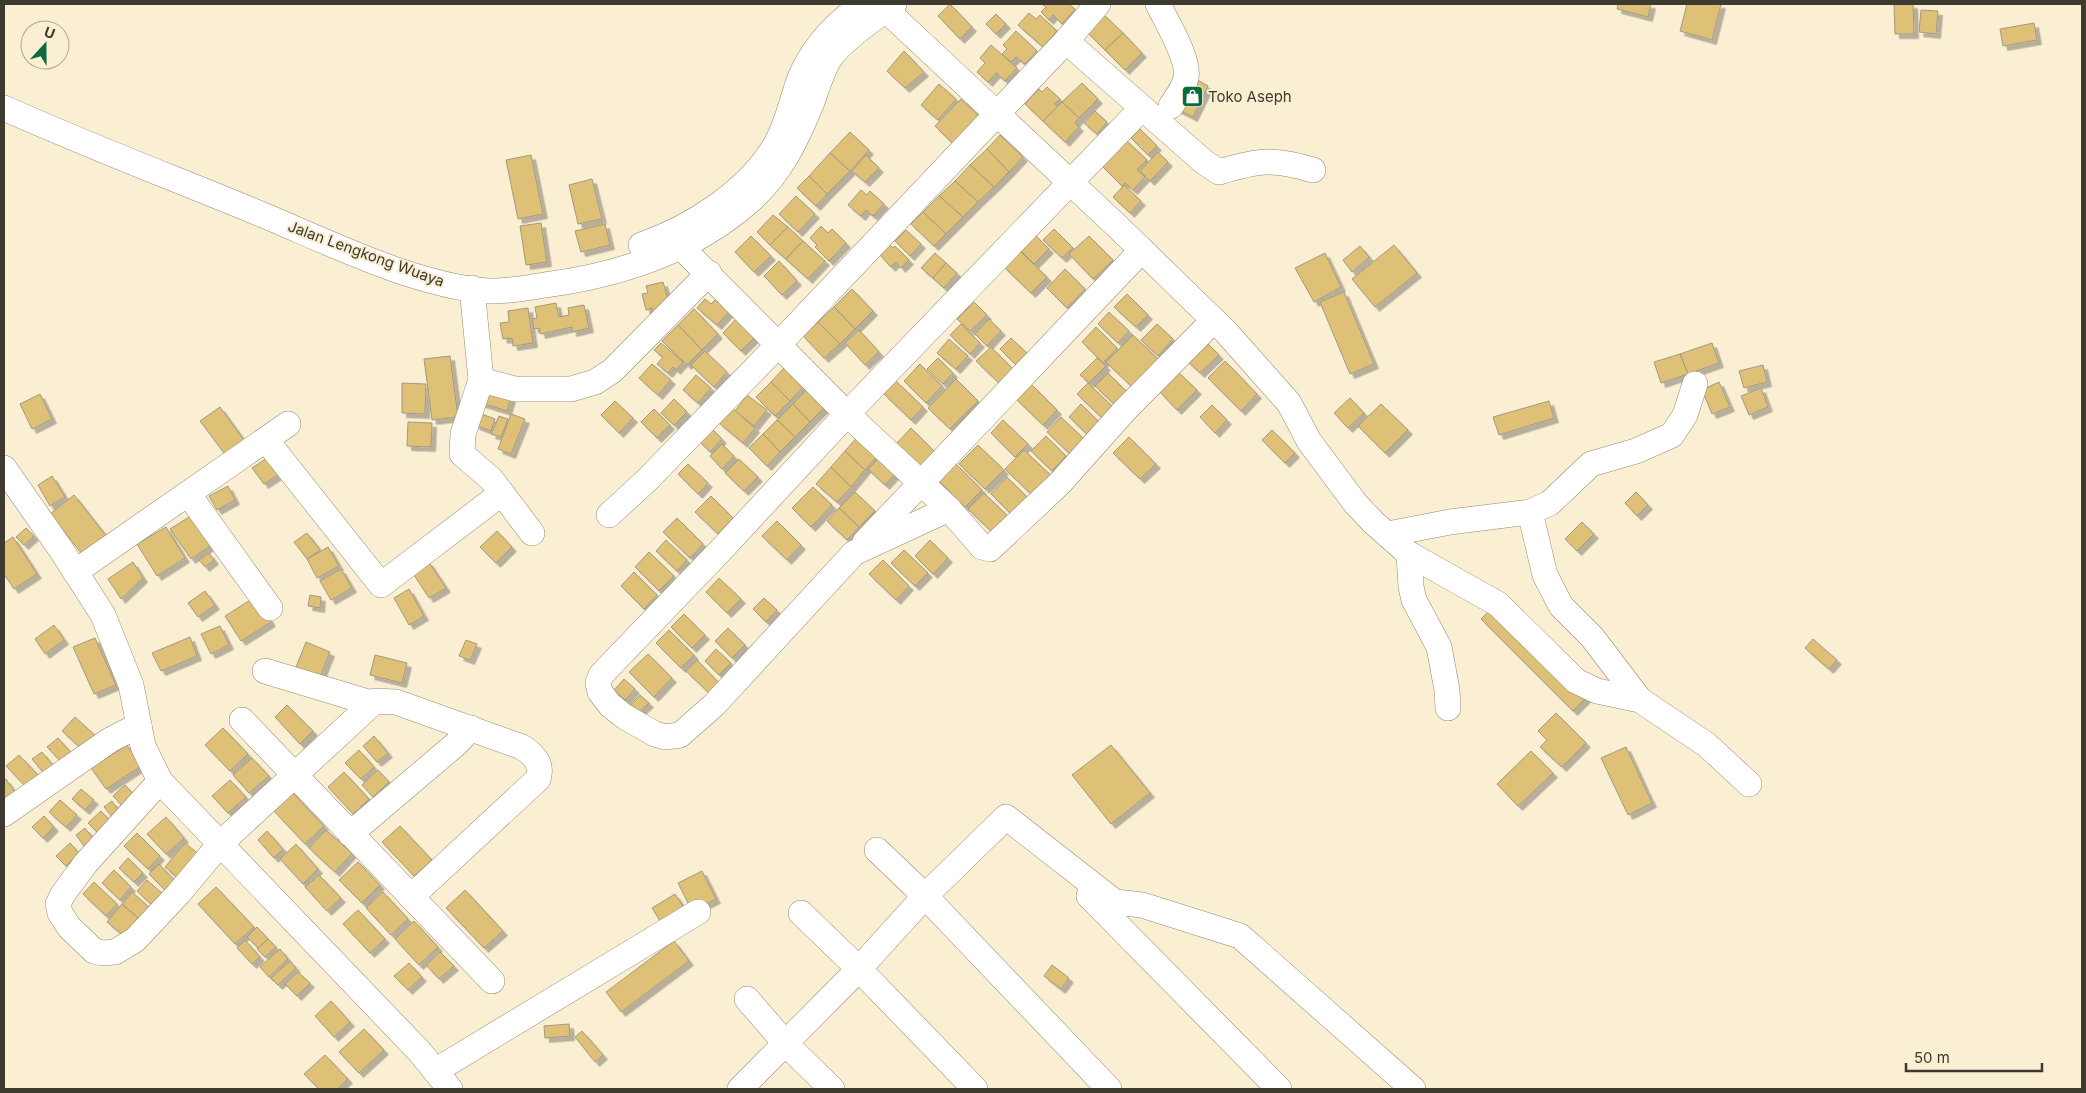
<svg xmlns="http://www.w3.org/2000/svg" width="2086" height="1093" viewBox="0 0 2086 1093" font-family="Inter,sans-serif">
<defs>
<filter id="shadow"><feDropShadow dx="4.5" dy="4.5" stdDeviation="0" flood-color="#0004"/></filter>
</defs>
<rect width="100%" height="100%" fill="#faefd3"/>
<!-- building -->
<g fill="#dec177" stroke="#a3997f" filter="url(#shadow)">
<polygon points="950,4 972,27 960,39 938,16"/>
<polygon points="1042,4 1069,4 1075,9 1062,24 1053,15 1049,20 1041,12 1046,7"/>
<polygon points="1618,4 1651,4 1648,17 1617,9"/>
<polygon points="1687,4 1721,4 1712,40 1680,31"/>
<polygon points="1894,4 1913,4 1914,34 1895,34"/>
<polygon points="1921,10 1938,11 1936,34 1919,32"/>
<polygon points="1029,13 1036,19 1040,15 1057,31 1043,47 1018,25"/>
<polygon points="1102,13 1123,33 1105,50 1085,30"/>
<polygon points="996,14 1006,24 996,34 986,24"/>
<polygon points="2034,23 2037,40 2003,46 2000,29"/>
<polygon points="1016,31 1037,51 1025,64 1016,57 1011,62 1002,54 1007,49 1003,45"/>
<polygon points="1123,33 1142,53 1125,70 1105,50"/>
<polygon points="991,45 1017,68 1005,81 996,73 988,82 977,72 985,63 980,58"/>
<polygon points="904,51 924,72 905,88 887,71"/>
<polygon points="1193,77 1208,86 1193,117 1177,109"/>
<polygon points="1082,83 1098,99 1079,118 1062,102"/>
<polygon points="939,84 956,99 938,120 921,105"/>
<polygon points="1047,87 1060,99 1055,104 1058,107 1043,121 1025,104 1039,89 1042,92"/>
<polygon points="961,99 979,116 952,143 935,126"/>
<polygon points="1062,102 1079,118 1075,123 1079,127 1065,142 1043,121"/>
<polygon points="1095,111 1107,122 1097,134 1084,123"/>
<polygon points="1140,129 1157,146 1148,155 1131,138"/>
<polygon points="850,132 869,150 850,171 830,153"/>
<polygon points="1000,135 1023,157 1009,172 987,149"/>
<polygon points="1125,139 1147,160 1137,170 1145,177 1133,190 1125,183 1122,186 1101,165"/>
<polygon points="987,149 1009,172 994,187 970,165"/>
<polygon points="1158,152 1168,162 1150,181 1140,171"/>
<polygon points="830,153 850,171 827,194 809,176"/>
<polygon points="531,155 543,214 518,219 506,160"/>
<polygon points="866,155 879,168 865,182 852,171"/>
<polygon points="970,165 994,187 978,202 955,181"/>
<polygon points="809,176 827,194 816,206 797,188"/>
<polygon points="592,179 602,219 578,224 569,185"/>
<polygon points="955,181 978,202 963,217 939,196"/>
<polygon points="1124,185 1141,201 1130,213 1113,197"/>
<polygon points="861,190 867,195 870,191 884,204 873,216 866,210 861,216 848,205"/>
<polygon points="796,196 815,214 798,232 779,214"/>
<polygon points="939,196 963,217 946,234 923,212"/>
<polygon points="923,212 946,234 934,246 911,224"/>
<polygon points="773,215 788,227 770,245 757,232"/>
<polygon points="541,223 547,262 526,265 520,226"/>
<polygon points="605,224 610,245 581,252 575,231"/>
<polygon points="821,226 828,233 832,229 846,243 829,261 815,247 817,245 810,238"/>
<polygon points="788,227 803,241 786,259 770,245"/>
<polygon points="1054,229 1073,248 1062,258 1043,240"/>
<polygon points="906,230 921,244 910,256 895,241"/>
<polygon points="1031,231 1049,249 1034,264 1016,246"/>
<polygon points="751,236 771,256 754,272 735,252"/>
<polygon points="1089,236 1113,260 1093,279 1069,254"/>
<polygon points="803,241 825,261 808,279 786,259"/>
<polygon points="889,244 893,248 895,246 909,260 901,268 896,262 891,267 879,254"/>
<polygon points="1394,245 1417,273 1375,307 1352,279"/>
<polygon points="1360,246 1369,257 1352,272 1343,260"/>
<polygon points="1020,251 1047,277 1031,293 1004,267"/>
<polygon points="935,253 946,263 933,278 921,268"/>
<polygon points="1325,253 1341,287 1314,302 1295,268"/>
<polygon points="779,261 797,281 782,295 764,276"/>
<polygon points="946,263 957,273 944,288 933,278"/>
<polygon points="1065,269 1085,289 1067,308 1047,288"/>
<polygon points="663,282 670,306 653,311 652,308 646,310 642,294 648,293 646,286"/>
<polygon points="852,289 873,311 855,329 834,307"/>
<polygon points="1344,292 1374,364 1350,374 1320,302"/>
<polygon points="1127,294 1148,315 1136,327 1114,307"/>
<polygon points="719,296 733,308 717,325 697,308 705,299 711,304"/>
<polygon points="974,302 987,315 970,331 957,319"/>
<polygon points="556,303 559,317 569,315 568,308 584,305 589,328 572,332 572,327 541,334 539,328 534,329 532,319 537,318 535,307"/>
<polygon points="834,307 855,329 840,344 818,322"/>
<polygon points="528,308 533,343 513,346 512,338 503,339 500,323 509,322 508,311"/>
<polygon points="694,309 718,334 702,350 678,325"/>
<polygon points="1109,312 1129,331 1118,343 1098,324"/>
<polygon points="736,319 755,337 741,351 723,333"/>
<polygon points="989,319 1001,331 987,346 975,334"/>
<polygon points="818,322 840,344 824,358 803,336"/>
<polygon points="961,324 980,343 970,354 950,335"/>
<polygon points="1157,324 1173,339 1158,356 1141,340"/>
<polygon points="678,325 702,350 687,365 662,341"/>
<polygon points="1096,327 1117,348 1103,363 1082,342"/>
<polygon points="859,330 879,352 865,365 845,343"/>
<polygon points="1133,335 1160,361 1133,388 1106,362"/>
<polygon points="1011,338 1031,357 1020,369 1000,349"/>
<polygon points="949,339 968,356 956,369 937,353"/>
<polygon points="1203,339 1219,355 1200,373 1184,358"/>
<polygon points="661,343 683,362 676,370 673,367 668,373 657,364 663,357 654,350"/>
<polygon points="1712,343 1719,363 1688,374 1680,354"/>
<polygon points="991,347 1015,371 1001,385 976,361"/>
<polygon points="705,351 727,372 714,387 691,365"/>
<polygon points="1680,354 1688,374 1661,383 1654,362"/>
<polygon points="450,356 458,417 432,420 424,359"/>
<polygon points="938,358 953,373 943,384 927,369"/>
<polygon points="1097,358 1106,366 1089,383 1080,375"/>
<polygon points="1225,361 1257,394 1241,411 1208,378"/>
<polygon points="652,364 671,380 658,395 639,378"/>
<polygon points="920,364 942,386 926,403 904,381"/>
<polygon points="1763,365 1767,382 1744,388 1739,371"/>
<polygon points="786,366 805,385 790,401 771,382"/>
<polygon points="1177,371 1197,390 1177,410 1158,390"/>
<polygon points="1108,373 1130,395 1117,407 1095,386"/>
<polygon points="696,375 711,388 698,403 683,390"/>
<polygon points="956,379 978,401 950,429 928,408"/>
<polygon points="896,381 923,407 911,420 884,394"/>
<polygon points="771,382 790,401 775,416 756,397"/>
<polygon points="1719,382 1730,407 1712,414 1702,390"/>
<polygon points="402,383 426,384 425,414 402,413"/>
<polygon points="1030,383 1057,410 1043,425 1015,398"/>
<polygon points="1088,383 1114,408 1103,419 1077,394"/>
<polygon points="484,385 512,394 507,411 478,402"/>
<polygon points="808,388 826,406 810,422 793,404"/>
<polygon points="1761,388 1768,407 1749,415 1741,396"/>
<polygon points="40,394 52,419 32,429 20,404"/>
<polygon points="747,395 767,410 754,426 735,411"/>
<polygon points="1350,398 1364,413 1348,428 1334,413"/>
<polygon points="674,399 687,412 674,425 661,413"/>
<polygon points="615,401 633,418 619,433 601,415"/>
<polygon points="1549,401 1554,418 1499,435 1493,417"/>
<polygon points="793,404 810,422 795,437 777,420"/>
<polygon points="1081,404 1101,424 1089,436 1069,417"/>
<polygon points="1381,404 1408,430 1385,453 1358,426"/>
<polygon points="1212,405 1227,420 1215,433 1200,417"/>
<polygon points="220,407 246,443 227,457 200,421"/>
<polygon points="731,407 755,428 743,443 718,422"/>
<polygon points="654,409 670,425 657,438 641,422"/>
<polygon points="479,413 495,419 491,431 475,425"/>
<polygon points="511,414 525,419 511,454 498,449"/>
<polygon points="499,416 508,419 501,437 491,434"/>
<polygon points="1061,417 1087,442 1073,457 1047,432"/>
<polygon points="777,420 795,437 780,452 763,434"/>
<polygon points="1003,420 1028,444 1015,457 991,433"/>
<polygon points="408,422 432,423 431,447 407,446"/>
<polygon points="710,427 722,439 710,452 698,440"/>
<polygon points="911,428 935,452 920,467 896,444"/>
<polygon points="1272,430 1295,453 1285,463 1262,440"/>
<polygon points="763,434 780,452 767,466 749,448"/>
<polygon points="859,435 880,453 865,470 845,451"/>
<polygon points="1046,436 1066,456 1052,471 1031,451"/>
<polygon points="1129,437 1156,464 1140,479 1113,453"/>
<polygon points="722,444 734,456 722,469 710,456"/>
<polygon points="978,445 1004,470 985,489 959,464"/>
<polygon points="1024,450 1055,479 1036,499 1005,469"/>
<polygon points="845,451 865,470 851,487 831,467"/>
<polygon points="880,457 896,473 885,485 868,469"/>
<polygon points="267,458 279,474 264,484 252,468"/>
<polygon points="739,459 758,477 744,491 725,473"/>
<polygon points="955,463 982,490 965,507 938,480"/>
<polygon points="688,464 708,483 698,494 678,474"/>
<polygon points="831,467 851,487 837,502 816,484"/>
<polygon points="52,476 65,497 50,506 38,485"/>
<polygon points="1007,477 1030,500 1014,517 991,494"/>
<polygon points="228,486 235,500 217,510 209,496"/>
<polygon points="813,487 832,505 811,527 792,508"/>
<polygon points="855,492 875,511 859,527 839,508"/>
<polygon points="1636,492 1648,505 1637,516 1625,503"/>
<polygon points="984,493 1014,522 998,538 968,509"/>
<polygon points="74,495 107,537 83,555 50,514"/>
<polygon points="711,496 733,518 718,534 695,512"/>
<polygon points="839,508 859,527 847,540 827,521"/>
<polygon points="197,512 217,541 191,559 170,529"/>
<polygon points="677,518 703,544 690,558 663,532"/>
<polygon points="777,521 801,545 787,560 762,536"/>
<polygon points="1582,522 1594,534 1577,551 1565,539"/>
<polygon points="166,527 185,558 157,576 137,544"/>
<polygon points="26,528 34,536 24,545 16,537"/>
<polygon points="497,531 512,547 496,563 480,547"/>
<polygon points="307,533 320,550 307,559 294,542"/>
<polygon points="13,537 37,574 14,589 4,574 4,543"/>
<polygon points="666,540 687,560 677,571 656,551"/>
<polygon points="930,540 948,558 933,574 915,556"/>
<polygon points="328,547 339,566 317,578 307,559"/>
<polygon points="904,550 928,573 915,586 891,563"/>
<polygon points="649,552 674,576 659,591 635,567"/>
<polygon points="209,553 214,560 205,567 199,560"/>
<polygon points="883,560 909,586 896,600 869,574"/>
<polygon points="428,561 446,588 429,598 412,572"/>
<polygon points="133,562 143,578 121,599 108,579"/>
<polygon points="341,569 352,588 331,600 320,581"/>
<polygon points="634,572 657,595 644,609 621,586"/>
<polygon points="719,578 741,599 727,613 706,592"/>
<polygon points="409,589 424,616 409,625 394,598"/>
<polygon points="205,591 215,605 198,617 188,603"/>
<polygon points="310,595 321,597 320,608 308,606"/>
<polygon points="255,597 271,622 241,641 225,616"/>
<polygon points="764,598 777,610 766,622 753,609"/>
<polygon points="1495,605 1586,698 1573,711 1481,619"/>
<polygon points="684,614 705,635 692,648 671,627"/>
<polygon points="54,625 64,640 45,654 35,639"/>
<polygon points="220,626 229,645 211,654 201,634"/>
<polygon points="728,628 745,645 732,658 715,641"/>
<polygon points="669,630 694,655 681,668 656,643"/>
<polygon points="190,637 197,656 161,671 152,653"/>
<polygon points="95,638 116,685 94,694 73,647"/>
<polygon points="1813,639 1837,660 1829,669 1805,648"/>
<polygon points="466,640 477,644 470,660 459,656"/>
<polygon points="306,642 330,652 320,677 296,667"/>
<polygon points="716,649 731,663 719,675 705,661"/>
<polygon points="648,654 672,678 654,697 629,672"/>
<polygon points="375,655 407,663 402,683 370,675"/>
<polygon points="697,660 720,684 710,694 686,671"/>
<polygon points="624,679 635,689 625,700 614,690"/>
<polygon points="640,695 649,703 636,715 628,707"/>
<polygon points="287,705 313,731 300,744 275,717"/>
<polygon points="1556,713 1586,743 1562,767 1540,747 1547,740 1538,731"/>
<polygon points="75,717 98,738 85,752 62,731"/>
<polygon points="223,728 248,754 230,771 205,745"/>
<polygon points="374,736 388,753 377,762 363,746"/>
<polygon points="58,738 74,756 64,765 47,747"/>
<polygon points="127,745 141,766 106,789 91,768"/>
<polygon points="1111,745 1150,793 1111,824 1072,775"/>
<polygon points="1626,747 1652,803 1628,815 1601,758"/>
<polygon points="359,750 374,767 361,779 345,763"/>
<polygon points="1531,751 1553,773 1518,806 1497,784"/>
<polygon points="42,752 55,768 46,776 32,759"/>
<polygon points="19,755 39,776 27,788 6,766"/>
<polygon points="252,758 269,776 249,793 233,775"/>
<polygon points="378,770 389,782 373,797 362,785"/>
<polygon points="344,772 369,799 353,814 328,787"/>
<polygon points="6,779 16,794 4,801 4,780"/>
<polygon points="230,780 246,797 228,813 212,796"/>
<polygon points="125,785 137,798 125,809 113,796"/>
<polygon points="81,789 94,800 85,810 72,799"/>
<polygon points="292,792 324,826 305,844 273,810"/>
<polygon points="60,800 77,815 66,827 49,812"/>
<polygon points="112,801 120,813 113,818 104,807"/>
<polygon points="101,811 115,826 103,838 88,823"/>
<polygon points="44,816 54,827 43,838 32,827"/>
<polygon points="166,817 184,838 166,854 147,834"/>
<polygon points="400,826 432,860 414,876 382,842"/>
<polygon points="85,828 93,839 84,846 76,835"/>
<polygon points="326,830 352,853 335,872 309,848"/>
<polygon points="267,831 283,849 274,858 258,840"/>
<polygon points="137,833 160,856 148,869 124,846"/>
<polygon points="70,843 79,853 66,866 56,856"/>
<polygon points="185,843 200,855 180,880 165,867"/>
<polygon points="296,844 318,869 303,884 280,859"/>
<polygon points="128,858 143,873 134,882 119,868"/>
<polygon points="358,862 380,885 362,903 339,880"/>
<polygon points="159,864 180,886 170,895 149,874"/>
<polygon points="114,870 131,887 120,900 102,883"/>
<polygon points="702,871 716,899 692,911 678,883"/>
<polygon points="319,875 341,898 327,911 305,887"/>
<polygon points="147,880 164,895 154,907 137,891"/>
<polygon points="94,882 117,904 106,916 83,894"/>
<polygon points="216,887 254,927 235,944 198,904"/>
<polygon points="465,890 503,931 484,948 446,908"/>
<polygon points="132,892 149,907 139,919 122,904"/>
<polygon points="383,892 408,919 391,935 366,908"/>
<polygon points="675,894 688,915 665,929 652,908"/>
<polygon points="122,904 139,919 124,936 107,922"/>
<polygon points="358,910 385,939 370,953 343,924"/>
<polygon points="414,921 438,947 419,965 395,939"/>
<polygon points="257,927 268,939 258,948 247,937"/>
<polygon points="268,939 276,947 265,957 257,949"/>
<polygon points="245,940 260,957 252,964 237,948"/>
<polygon points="674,941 689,961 621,1012 606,992"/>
<polygon points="280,949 288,959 269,977 260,967"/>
<polygon points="440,952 454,966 439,979 426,965"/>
<polygon points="290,961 296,968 278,985 271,978"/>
<polygon points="409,963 422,977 408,990 394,976"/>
<polygon points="1052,965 1069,978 1061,989 1044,976"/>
<polygon points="298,972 310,983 297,996 285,984"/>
<polygon points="331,1001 350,1022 334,1037 315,1016"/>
<polygon points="569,1024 570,1036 545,1038 544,1026"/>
<polygon points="364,1029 384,1050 359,1073 339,1052"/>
<polygon points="582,1031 603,1055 595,1062 575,1037"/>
<polygon points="325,1055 348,1079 337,1089 319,1089 304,1074"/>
</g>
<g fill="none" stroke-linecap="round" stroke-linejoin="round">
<defs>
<g id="minor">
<path d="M1158,4C1166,21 1190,59 1186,78C1184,88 1177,97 1171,106"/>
<polyline points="886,10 1118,227 1226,332 1289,403 1309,441 1355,503 1373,522 1409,554 1498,604 1576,681 1597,691 1640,700 1707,745 1749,784"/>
<path d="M1066,41L1204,162L1219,172C1259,160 1273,158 1313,170"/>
<path d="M4,108C89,146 176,179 263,215C330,243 414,285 487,291C506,292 526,288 545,285C621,275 694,251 751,200C781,173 797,139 812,102C817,88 822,71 830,58C841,41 877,16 894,4"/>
<polyline points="1142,108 847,414 720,551 601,675 598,683 600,692 610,705 625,717 655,734 665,737 680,735 714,705 854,553 949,509 982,547 990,549 1060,483 1126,409 1214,320"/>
<polyline points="673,235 682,248 847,414 949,509"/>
<path d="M641,245C691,228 751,190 777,142C788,122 792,99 800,78C813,46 836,23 863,4"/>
<polyline points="472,288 481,380 463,434 462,454 491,479 532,533"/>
<polyline points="481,380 515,389 571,389 595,382 612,371 709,273"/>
<polyline points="266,440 381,585 502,493"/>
<polyline points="4,468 62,551 103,615 131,685 143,746 160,781 419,1051 450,1089"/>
<polyline points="189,495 270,608"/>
<polyline points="609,515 647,480 778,345 1066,41 1098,4"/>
<polyline points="1388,534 1450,522 1530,512"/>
<polyline points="865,542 1142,250"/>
<polyline points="1409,554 1411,587 1414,600 1439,647 1447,690 1448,708"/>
<polyline points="75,572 288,424"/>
<polyline points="265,671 371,703"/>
<polyline points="1640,700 1592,637 1561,606 1545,575 1530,512 1550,503 1591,464 1636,451 1672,435 1685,415 1695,384"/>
<polyline points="242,720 492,981"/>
<path d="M160,781L86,863L63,894L58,904L60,913L69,927L94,951L102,953L115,952L135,940L179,893L221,843L375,701L396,702L522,747C534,755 543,764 538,779L411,897"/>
<polyline points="4,814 110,740 139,725"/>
<polyline points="350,834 456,744 471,728"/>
<polyline points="877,850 925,896 1109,1089"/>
<polyline points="1089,896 1279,1089"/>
<polyline points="801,913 859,969 975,1089"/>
<polyline points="747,999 785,1043 832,1089"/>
<polyline points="435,1071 698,912"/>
<polyline points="740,1089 859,969 925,896 1006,817 1115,902 1142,905 1240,936 1413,1089"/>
</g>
</defs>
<!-- minor casing -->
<use href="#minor" stroke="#948a70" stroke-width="26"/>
<!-- minor -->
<use href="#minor" stroke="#fff" stroke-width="25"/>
</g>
<!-- icons -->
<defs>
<symbol id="shop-square" viewBox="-11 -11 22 22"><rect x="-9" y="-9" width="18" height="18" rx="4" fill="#0a6b40" stroke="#faefd3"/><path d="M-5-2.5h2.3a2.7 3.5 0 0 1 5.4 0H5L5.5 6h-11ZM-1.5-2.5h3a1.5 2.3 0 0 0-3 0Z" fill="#fff"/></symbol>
</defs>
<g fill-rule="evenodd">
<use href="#shop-square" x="1180" y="84" width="25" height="25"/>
</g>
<g text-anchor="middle" stroke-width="4" stroke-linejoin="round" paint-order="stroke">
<!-- poi labels -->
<g font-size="15" fill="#3e3a2f" stroke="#faefd3" text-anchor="start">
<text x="1208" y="102">Toko Aseph</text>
</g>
<!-- street labels -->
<g font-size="15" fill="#3e3a2f" stroke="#faefd3">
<text transform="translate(366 254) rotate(20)" y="5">Jalan Lengkong Wuaya</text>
</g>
</g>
<!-- border -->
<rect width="2086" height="1093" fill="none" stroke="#3e3a2f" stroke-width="10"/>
<!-- north arrow -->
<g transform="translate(45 45) rotate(21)"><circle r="24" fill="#faefd3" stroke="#afa791"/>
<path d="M0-4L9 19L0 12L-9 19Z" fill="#0a6b40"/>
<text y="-8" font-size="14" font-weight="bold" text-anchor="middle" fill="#3e3a2f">U</text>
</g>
<!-- scale -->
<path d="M1906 1063v8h136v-8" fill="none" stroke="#3e3a2f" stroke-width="2.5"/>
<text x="1914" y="1063" font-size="15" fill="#3e3a2f" stroke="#faefd3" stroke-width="4" paint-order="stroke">50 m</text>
</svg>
